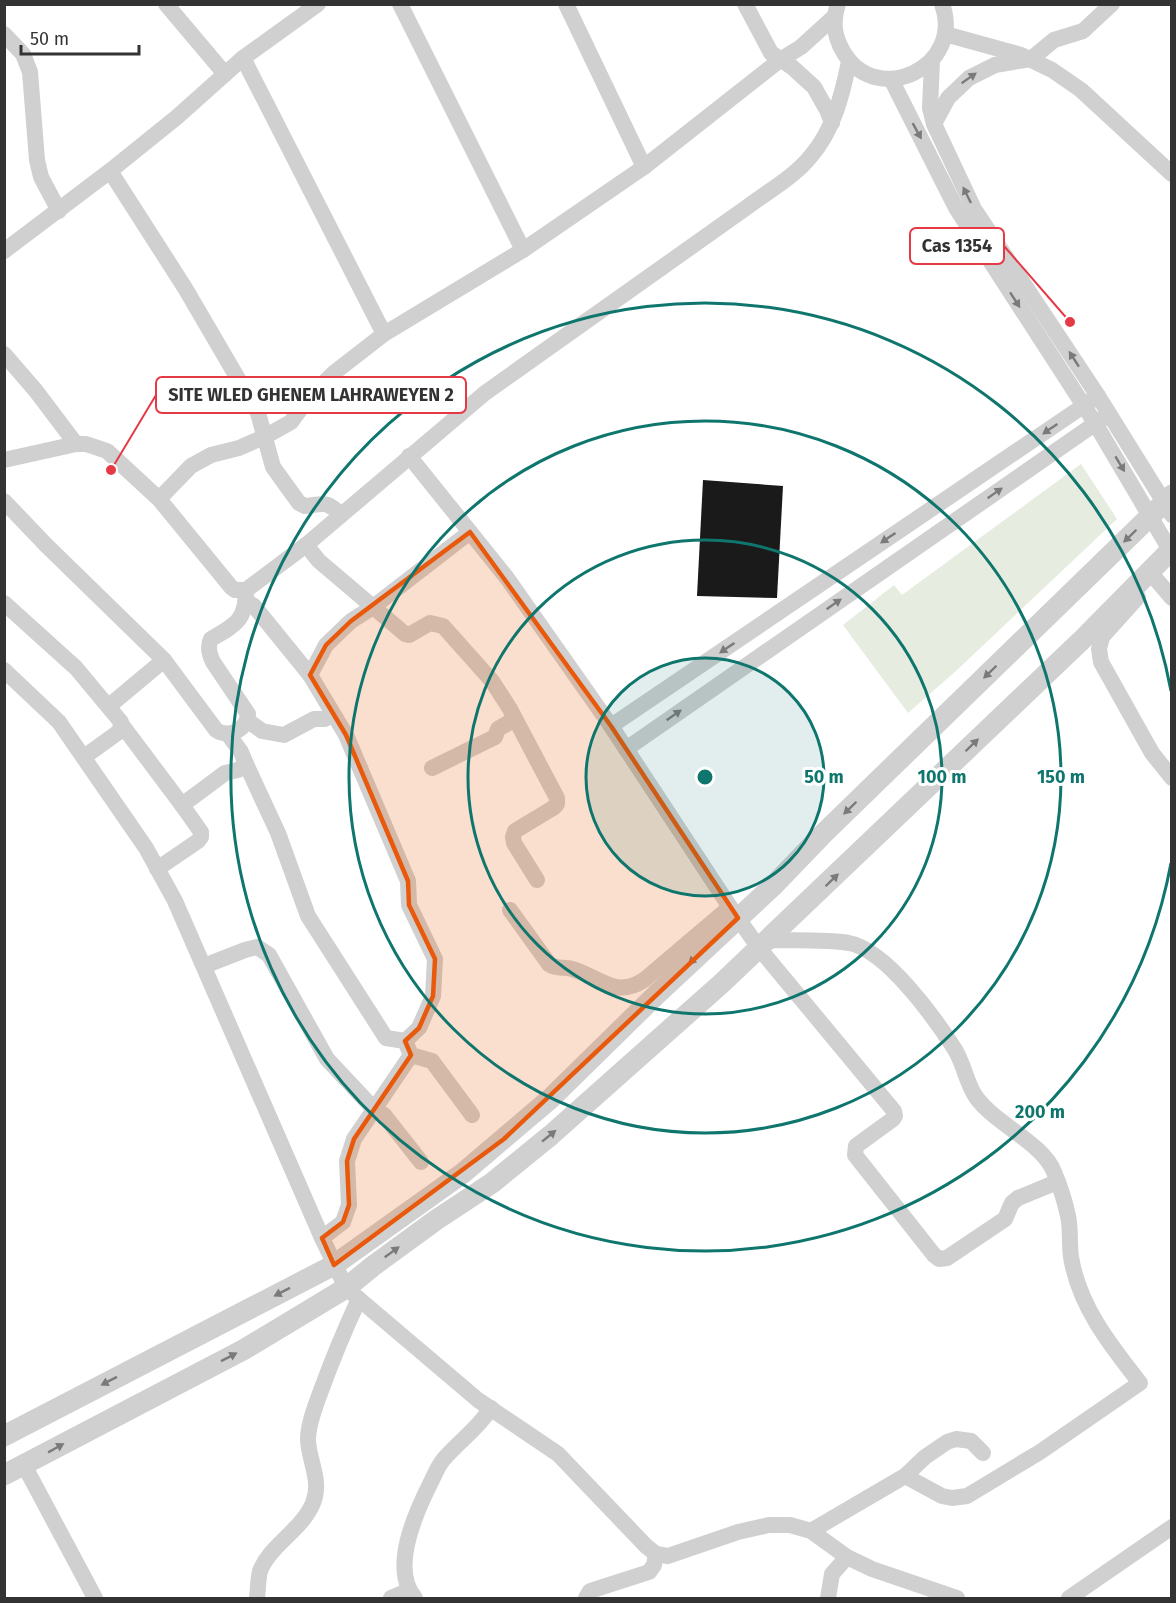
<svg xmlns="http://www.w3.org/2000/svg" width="1176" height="1603" viewBox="0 0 1176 1603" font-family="'Fira Sans',sans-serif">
<rect width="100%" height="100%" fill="#fff"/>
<!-- green -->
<polygon fill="#e6ecdf" points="1081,464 1117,519 957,670 908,713 843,625 894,585 902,595"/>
<!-- building -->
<polygon fill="#1a1a1a" points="703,480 783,486 777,598 697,596"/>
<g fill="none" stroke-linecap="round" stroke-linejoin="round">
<!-- minor -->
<g stroke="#d0d0d0" stroke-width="16">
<polyline points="166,4 225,74"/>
<polyline points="318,4 243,58 384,334"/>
<polyline points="400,4 523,250"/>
<polyline points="566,4 644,167"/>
<polyline points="745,4 771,53 792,67 814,87 827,110 832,123"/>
<path d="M838,4C832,22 834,37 844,53C877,108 965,67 942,4"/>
<polyline points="4,34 23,54 30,72 37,160 41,177 59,211"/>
<polyline points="945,34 1021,55 1052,70 1081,90 1172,174"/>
<polyline points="932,61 930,108 934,124 974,209 1098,396 1172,515"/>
<polyline points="891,79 956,208 1095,423 1170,550"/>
<polyline points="934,124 948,98 969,78 995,65 1031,59 1054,40 1083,31 1112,4"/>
<path d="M110,171L185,288L258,413L273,467L299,503L305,506C324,504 326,500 341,515"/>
<polyline points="4,251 110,171 177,117 243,58"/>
<polyline points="4,354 36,391 76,444"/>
<polyline points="409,456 507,578 611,726 730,907 759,948 894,1111 895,1116 893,1119 856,1146 855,1155 934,1255 939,1259 947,1258 1005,1219 1012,1203 1018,1198 1057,1182"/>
<path d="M4,460L76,444H86L107,451L159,499L231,587L235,590H246L306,545L485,393L750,205C770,190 795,176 811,156C834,129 842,95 849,62"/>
<polyline points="159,499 191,466 211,455 239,448 266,436 291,422 311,395 335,372 384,334 523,250 644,167 780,60 801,47 834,17"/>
<path d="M4,501L46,545L164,660L216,730C229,739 247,729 248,714L213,662C209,654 207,647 211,639C236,625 246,620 246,590"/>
<polyline points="306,545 319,561 405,634 409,635 430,623 443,626 492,681 510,709 557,798 557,804 553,808 515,831 513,837 514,843 537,880"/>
<polyline points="1149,571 1172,598"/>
<polyline points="1138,597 1102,637 1099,649 1101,662 1152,753 1172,778"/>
<polyline points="246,601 254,606 310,675 346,735 408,881 409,905 435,959 433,996 419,1028 405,1041"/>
<polyline points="4,603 76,668 121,722 120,731 84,757"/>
<polyline points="4,670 59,722 146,848 175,901 322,1238 346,1288 478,1400 558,1454 646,1546 656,1554 668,1556 738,1532 769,1525 790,1525 811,1531 847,1557 872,1569 957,1598"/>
<polyline points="310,675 326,645 351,621 373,607 470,532"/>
<polyline points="109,706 164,660"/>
<polyline points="247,720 262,731 284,735 314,719 325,719 332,714"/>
<polyline points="122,725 182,805 225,773 238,770 246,764 241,752 228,734"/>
<polyline points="611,726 1098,396"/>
<polyline points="626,749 1109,414"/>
<polyline points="246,764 278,833 308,916 386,1038 405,1041 411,1055 432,1061 472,1115"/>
<polyline points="432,768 495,737 498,729 515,719"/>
<polyline points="157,869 198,841 201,837 201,832 182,805"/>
<path d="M510,910L549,964C557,970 564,966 572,969C600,977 615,999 644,980L730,907"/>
<path d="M768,940C794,941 823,939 849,943C886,950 934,1017 954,1048C964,1063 966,1083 976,1097C995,1124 1043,1143 1054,1172C1060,1186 1065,1202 1068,1216C1071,1229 1069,1243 1071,1257C1079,1306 1110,1345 1140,1383L1040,1452L967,1496L952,1498L942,1496L905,1476"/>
<polyline points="204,966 245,950 257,947 269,955 327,1059 374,1109 384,1115 421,1162"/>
<polyline points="322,1238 343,1222 349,1205 347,1161 354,1139 411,1055"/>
<polyline points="24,1465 95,1598"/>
<polyline points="811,1531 905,1476 925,1457 947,1442 956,1439 971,1441 983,1453"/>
<path d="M257,1598C258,1590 258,1579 260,1571C270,1545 302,1530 313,1503C322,1481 309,1462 308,1440C308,1425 314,1410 319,1396C331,1363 344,1331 359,1299"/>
<polyline points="391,1598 408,1591"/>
<path d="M415,1598C390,1569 415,1514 430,1484C434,1476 438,1466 443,1460C459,1441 477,1430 491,1408"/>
<polyline points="586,1598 590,1591 649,1572 654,1565 656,1554"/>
<polyline points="828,1598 832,1574 847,1557"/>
<polyline points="1069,1598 1172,1527"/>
</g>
<!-- tertiary -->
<g stroke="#d0d0d0" stroke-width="21">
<polyline points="4,1436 334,1265 463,1173 550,1099 657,994 774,885 824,833 1172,495"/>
<polyline points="4,1475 243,1350 288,1323 346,1288 373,1266 436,1220 492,1183 551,1135 722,983 1086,636 1172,549"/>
</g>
</g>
<!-- one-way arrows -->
<defs><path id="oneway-solid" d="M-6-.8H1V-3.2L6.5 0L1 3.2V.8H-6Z" transform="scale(1.5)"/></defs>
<g fill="#7a7a7a">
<use href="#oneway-solid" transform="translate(969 78) rotate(-35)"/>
<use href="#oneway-solid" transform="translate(917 131) rotate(61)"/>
<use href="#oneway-solid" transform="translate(967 195) rotate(-116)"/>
<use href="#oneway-solid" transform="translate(1015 300) rotate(57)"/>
<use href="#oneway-solid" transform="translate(1074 359) rotate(-123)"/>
<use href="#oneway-solid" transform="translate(1050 429) rotate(146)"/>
<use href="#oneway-solid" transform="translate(1120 464) rotate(59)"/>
<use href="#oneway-solid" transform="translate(995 493) rotate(-35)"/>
<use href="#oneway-solid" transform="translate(1130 536) rotate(136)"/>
<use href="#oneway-solid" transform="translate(888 538) rotate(146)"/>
<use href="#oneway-solid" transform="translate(834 604) rotate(-35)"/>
<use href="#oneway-solid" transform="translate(727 648) rotate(146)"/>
<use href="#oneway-solid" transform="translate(990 672) rotate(136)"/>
<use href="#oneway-solid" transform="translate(674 715) rotate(-35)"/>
<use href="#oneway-solid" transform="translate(972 745) rotate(-44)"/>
<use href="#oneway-solid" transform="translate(850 808) rotate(136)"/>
<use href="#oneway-solid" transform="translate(832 880) rotate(-44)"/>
<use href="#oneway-solid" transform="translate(695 958) rotate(137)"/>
<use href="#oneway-solid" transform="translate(549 1136) rotate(-39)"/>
<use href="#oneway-solid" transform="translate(392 1252) rotate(-36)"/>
<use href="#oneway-solid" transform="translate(282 1292) rotate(153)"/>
<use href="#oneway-solid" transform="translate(229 1357) rotate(-27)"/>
<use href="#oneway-solid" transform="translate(109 1381) rotate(153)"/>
<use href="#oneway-solid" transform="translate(56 1448) rotate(-29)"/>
</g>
<!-- marked area -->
<path fill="#e8590c" fill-opacity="0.2" stroke="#e8590c" stroke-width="4.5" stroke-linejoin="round" d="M470,532L611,726L738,918L504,1139L334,1265L322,1238L343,1222L349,1205L347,1161L354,1139L411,1055L405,1041L419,1028L433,996L435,959L409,905L408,881L346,735L310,675L326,645L351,621Z"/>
<!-- distance rings -->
<circle cx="705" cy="777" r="119" fill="#0f766e" fill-opacity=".12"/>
<g fill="none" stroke="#0f766e" stroke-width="3">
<circle cx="705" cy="777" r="119"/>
<circle cx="705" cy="777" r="237"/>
<circle cx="705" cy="777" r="356"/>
<path d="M1171 863A474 474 0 1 1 1171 691"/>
</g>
<circle cx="705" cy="777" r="9" fill="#0f766e" stroke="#fff" stroke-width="3"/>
<g font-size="18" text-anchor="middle" font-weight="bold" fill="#0f766e" stroke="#fff" stroke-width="6" stroke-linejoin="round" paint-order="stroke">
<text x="824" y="783">50 m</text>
<text x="942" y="783">100 m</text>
<text x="1061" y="783">150 m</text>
<text x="1040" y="1118">200 m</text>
</g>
<!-- callouts -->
<path fill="none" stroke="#e63946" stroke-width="2" d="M1070 322L1004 246M111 470L156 395"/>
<g fill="#e63946" stroke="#fff" stroke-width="2">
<circle cx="1070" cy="322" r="6"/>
<circle cx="111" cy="470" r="6"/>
</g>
<g fill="#fff" stroke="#e63946" stroke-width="2">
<rect x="910" y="228" width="94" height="36" rx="6"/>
<rect x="156" y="377" width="310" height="36" rx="6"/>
</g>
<g font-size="18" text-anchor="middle" font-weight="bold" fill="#333">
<text x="957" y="252">Cas 1354</text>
<text x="311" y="401">SITE WLED GHENEM LAHRAWEYEN 2</text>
</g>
<!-- border -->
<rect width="1176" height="1603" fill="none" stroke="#333333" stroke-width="12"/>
<!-- scale -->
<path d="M21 45v9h118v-9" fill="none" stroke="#333333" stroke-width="3"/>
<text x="30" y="45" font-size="18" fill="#333333" stroke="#ffffff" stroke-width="4.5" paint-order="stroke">50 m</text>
</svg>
